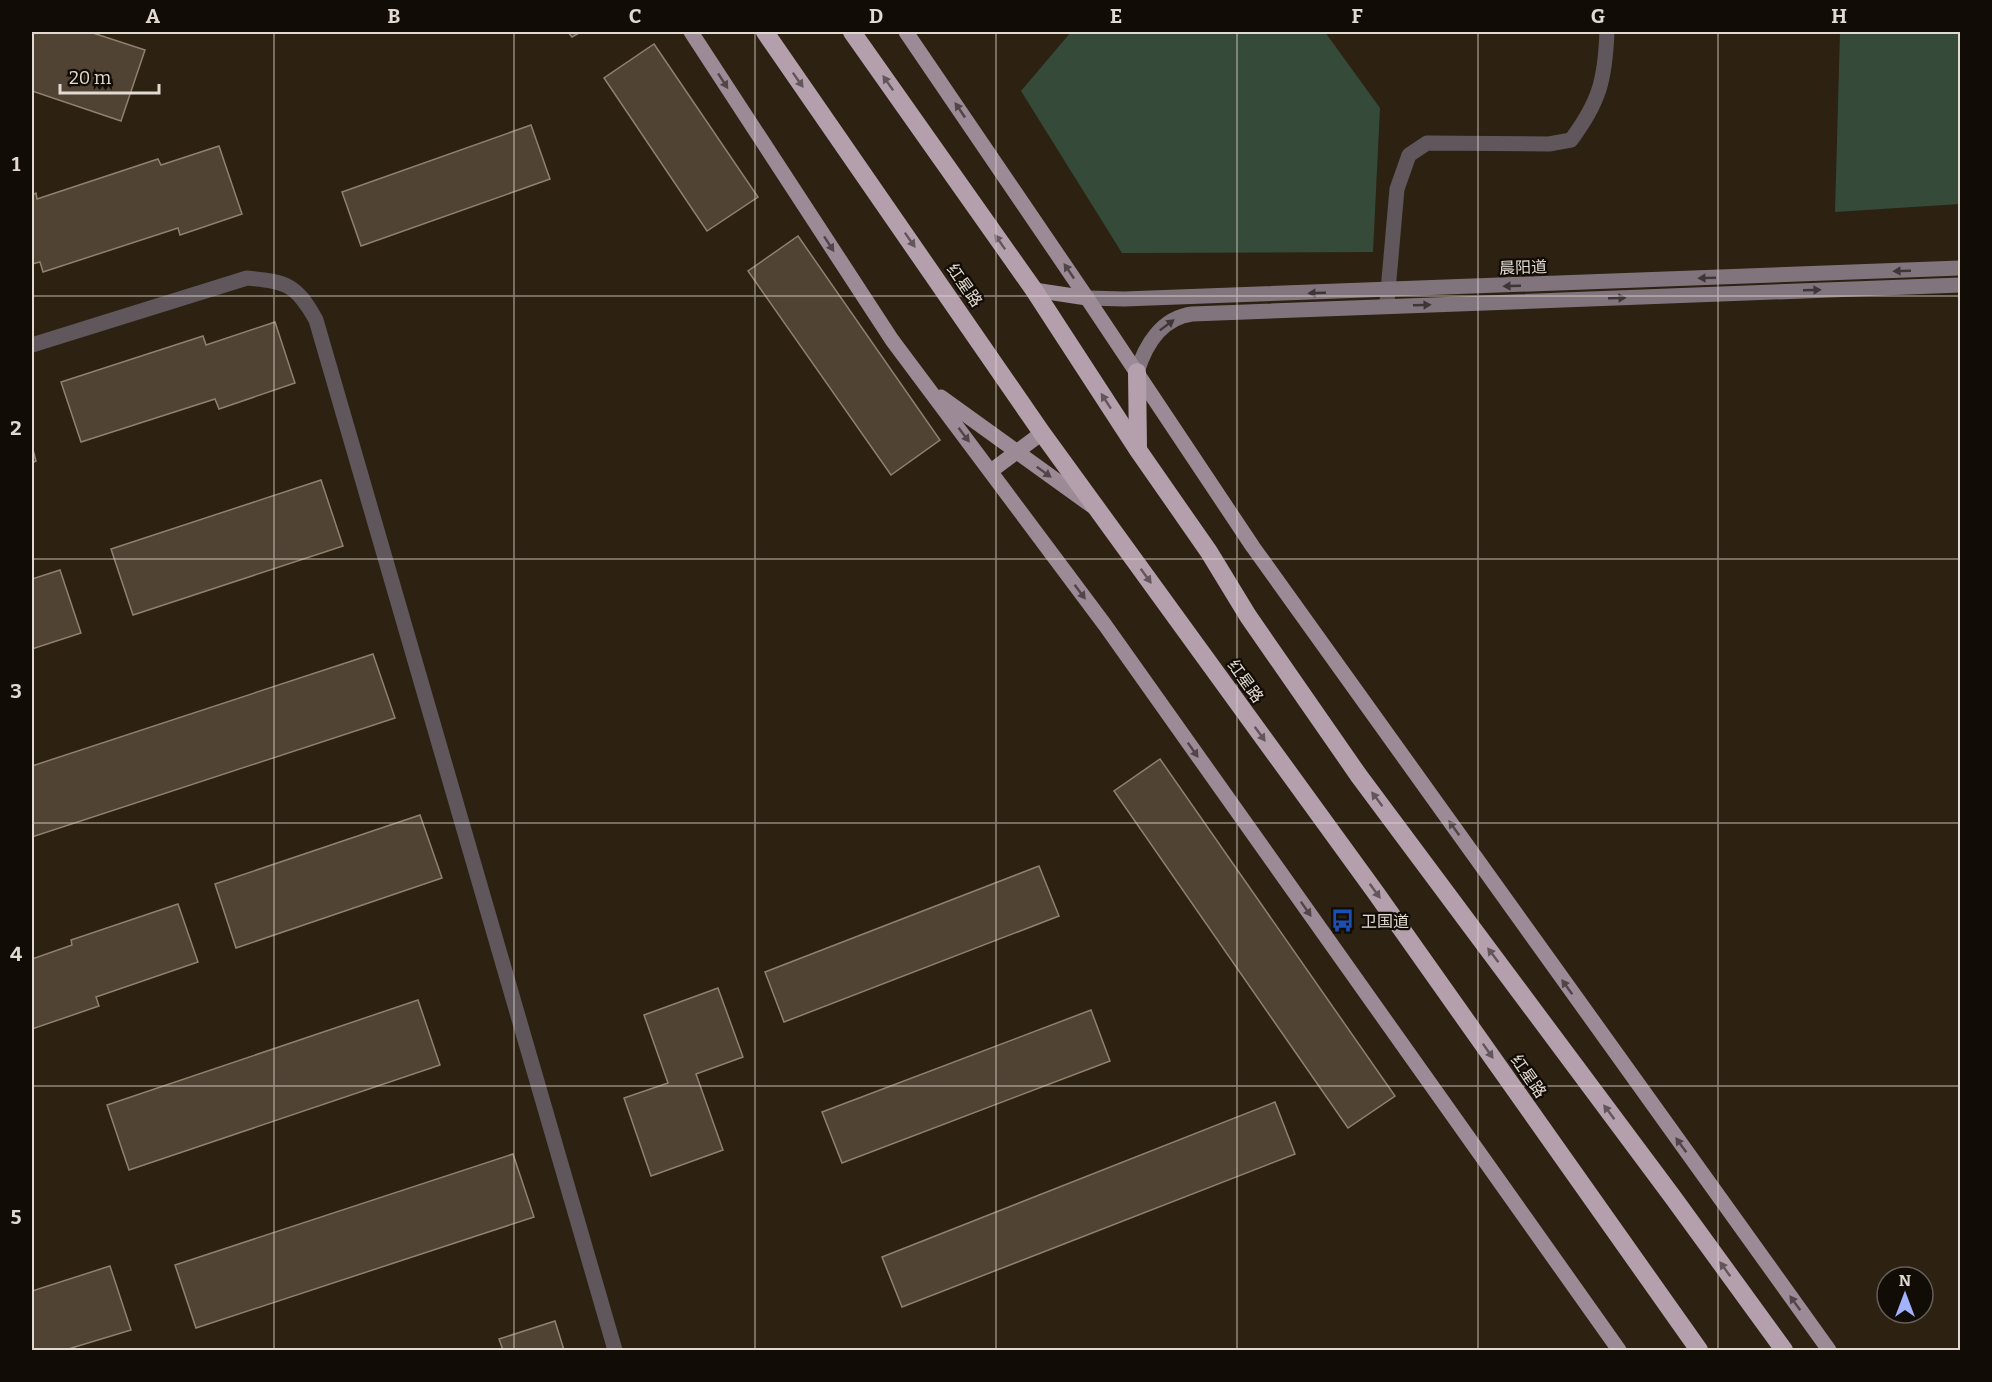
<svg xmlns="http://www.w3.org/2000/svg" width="1992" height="1382" viewBox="0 0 1992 1382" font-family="Bitter,'Noto Sans SC',serif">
<rect width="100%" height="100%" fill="#2d2112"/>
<!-- green -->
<g fill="#354a39">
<polygon points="1071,32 1325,32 1380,108 1373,252 1122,253 1021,91"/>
<polygon points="1840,32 1960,32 1960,204 1835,212"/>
</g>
<!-- building -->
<g fill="#514333" stroke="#90816f" stroke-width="1.5">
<polygon points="32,32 90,32 145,50 121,121 32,91"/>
<polygon points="568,32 581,32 572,37"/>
<polygon points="654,44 758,197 707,231 604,78"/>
<polygon points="531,125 550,179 361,246 342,192"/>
<polygon points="219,146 242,214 180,235 178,228 43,272 40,262 32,264 32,195 36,193 37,199 158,159 161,165"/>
<polygon points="798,236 940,440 891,475 748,271"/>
<polygon points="275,322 295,383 219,409 215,399 81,442 61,382 203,336 206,345"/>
<polygon points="32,446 36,461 32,463"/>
<polygon points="321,480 343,546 133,615 111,549"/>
<polygon points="60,570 81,633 32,649 32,579"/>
<polygon points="373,654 395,718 32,837 32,766"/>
<polygon points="1160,759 1395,1096 1348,1128 1114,791"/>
<polygon points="420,815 442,878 236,948 215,884"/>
<polygon points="1039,866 1059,916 784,1022 765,972"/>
<polygon points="178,904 198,962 96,997 99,1006 32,1029 32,959 72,945 71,940"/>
<polygon points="718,988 743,1057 696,1074 723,1150 651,1176 624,1098 668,1083 644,1015"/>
<polygon points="418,1000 440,1065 129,1170 107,1105"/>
<polygon points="1091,1010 1110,1061 842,1163 822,1112"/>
<polygon points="1275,1102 1295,1154 902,1307 882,1257"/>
<polygon points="513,1154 534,1217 196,1328 175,1265"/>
<polygon points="110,1266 131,1330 65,1350 32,1350 32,1291"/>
<polygon points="555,1321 564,1350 503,1350 499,1339"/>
</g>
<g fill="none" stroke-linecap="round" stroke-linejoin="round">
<!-- lane -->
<path stroke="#60575d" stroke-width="15" d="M1387,302L1397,189L1409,155L1427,143L1549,144L1571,140C1600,101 1605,79 1607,32"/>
<!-- street -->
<path stroke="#60575d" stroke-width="15" d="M32,345L247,278C287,282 296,284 316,320L615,1350"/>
<!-- secondary -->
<g stroke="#82747d" stroke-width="15">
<polyline points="1087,298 1124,299 1960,268"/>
<path d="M1137,372C1145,346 1161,318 1192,314L1960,285"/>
</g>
<!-- primary -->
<g stroke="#9c8b96" stroke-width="15">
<polyline points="691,32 892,340 1105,625 1619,1350"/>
<polyline points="906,32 1087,298 1253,547 1829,1350"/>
<polyline points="1034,290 1087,298"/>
<polyline points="941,397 1092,506"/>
<polyline points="991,471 1042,433"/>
</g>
<!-- highway -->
<g stroke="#b49fad" stroke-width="18">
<polyline points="765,32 1042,433 1376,893 1699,1350"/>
<polyline points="852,32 1034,290 1138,450 1209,552 1248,616 1359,776 1672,1196 1784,1350"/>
<polyline points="1137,372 1138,448"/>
</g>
</g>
<!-- one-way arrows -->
<defs><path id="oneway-solid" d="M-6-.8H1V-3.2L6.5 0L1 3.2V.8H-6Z" transform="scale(1.5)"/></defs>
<g fill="#62565a">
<use href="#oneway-solid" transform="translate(798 80) rotate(55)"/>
<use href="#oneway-solid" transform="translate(888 83) rotate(-125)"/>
<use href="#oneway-solid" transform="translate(910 240) rotate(55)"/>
<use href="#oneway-solid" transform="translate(1000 242) rotate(-125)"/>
<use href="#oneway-solid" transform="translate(1106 401) rotate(-123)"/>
<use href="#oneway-solid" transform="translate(1146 576) rotate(54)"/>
<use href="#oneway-solid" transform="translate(1260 734) rotate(54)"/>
<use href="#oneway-solid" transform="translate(1377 799) rotate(-127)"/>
<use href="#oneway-solid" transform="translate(1375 891) rotate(54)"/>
<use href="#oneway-solid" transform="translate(1493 955) rotate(-127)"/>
<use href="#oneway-solid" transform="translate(1488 1051) rotate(55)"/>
<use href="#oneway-solid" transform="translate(1609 1112) rotate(-127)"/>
<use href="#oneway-solid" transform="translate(1725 1269) rotate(-126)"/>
</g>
<g fill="#504547">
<use href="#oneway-solid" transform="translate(723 81) rotate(57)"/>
<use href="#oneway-solid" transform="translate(960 110) rotate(-124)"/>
<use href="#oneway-solid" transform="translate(829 244) rotate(57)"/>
<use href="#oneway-solid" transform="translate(1069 271) rotate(-124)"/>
<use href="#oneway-solid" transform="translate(964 435) rotate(53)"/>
<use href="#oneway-solid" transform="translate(1044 472) rotate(36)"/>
<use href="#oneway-solid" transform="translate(1080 592) rotate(53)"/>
<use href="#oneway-solid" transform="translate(1193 750) rotate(55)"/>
<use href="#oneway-solid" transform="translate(1454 828) rotate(-126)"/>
<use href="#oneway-solid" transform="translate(1306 909) rotate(55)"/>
<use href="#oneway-solid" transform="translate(1567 987) rotate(-126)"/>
<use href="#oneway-solid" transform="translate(1681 1145) rotate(-126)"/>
<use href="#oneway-solid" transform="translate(1795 1303) rotate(-126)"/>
</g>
<g fill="#3e3636">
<use href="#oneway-solid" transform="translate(1902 271) rotate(178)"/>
<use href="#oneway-solid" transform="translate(1707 278) rotate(178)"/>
<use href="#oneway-solid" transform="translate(1512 286) rotate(178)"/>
<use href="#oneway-solid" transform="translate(1812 290) rotate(-2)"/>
<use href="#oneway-solid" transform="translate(1317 293) rotate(178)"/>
<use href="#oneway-solid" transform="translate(1617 298) rotate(-2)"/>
<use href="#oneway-solid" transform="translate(1422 305) rotate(-2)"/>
<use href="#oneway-solid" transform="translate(1167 325) rotate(-37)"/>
</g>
<!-- grid -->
<path fill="none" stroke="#e2dad1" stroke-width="1.5" stroke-opacity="0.55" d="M274,32V1350M514,32V1350M755,32V1350M996,32V1350M1237,32V1350M1478,32V1350M1718,32V1350M32,296H1960M32,559H1960M32,823H1960M32,1086H1960"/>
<!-- icons -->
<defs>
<symbol id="bus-bare" viewBox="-9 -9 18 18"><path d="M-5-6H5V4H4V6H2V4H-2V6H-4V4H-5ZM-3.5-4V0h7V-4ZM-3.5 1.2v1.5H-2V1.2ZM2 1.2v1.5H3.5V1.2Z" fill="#1a4fb4" stroke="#110c06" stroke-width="2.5" paint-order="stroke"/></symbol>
</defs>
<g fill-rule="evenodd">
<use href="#bus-bare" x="1326" y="904" width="33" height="33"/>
</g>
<g text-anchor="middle" stroke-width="4.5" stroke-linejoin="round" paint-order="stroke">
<!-- street labels -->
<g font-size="16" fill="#e2dad1" stroke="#110c06">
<text transform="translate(1523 267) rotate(-2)" y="6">晨阳道</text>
<text transform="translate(965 285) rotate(55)" y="6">红星路</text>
<text transform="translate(1246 681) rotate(54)" y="6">红星路</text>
<text transform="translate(1529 1076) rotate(55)" y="6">红星路</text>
</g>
<!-- poi labels -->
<g font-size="16" fill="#e2dad1" stroke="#110c06" text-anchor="start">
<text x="1361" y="927">卫国道</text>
</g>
</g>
<!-- border -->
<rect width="1992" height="1382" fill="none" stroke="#110c06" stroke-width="66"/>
<!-- north arrow -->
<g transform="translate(1905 1295)"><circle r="28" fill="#110c06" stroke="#655e57" stroke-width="1.5"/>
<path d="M0-4.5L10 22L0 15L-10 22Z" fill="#a2b2fd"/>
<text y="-9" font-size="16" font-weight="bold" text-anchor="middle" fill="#e2dad1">N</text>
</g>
<!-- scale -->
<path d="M60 84v9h99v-9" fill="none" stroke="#e2dad1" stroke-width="3"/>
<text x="69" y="84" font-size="18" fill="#e2dad1" stroke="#110c06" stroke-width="4.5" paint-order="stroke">20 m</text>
<rect x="33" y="33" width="1926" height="1316" fill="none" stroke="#e2dad1" stroke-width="2"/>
<g font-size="20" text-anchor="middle" font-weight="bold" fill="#e2dad1">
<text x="153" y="23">A</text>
<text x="394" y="23">B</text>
<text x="635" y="23">C</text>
<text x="876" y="23">D</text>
<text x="1116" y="23">E</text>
<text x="1357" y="23">F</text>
<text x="1598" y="23">G</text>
<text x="1839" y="23">H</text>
<text x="16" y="171">1</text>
<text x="16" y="435">2</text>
<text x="16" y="698">3</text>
<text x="16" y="961">4</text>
<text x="16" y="1224">5</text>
</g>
</svg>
